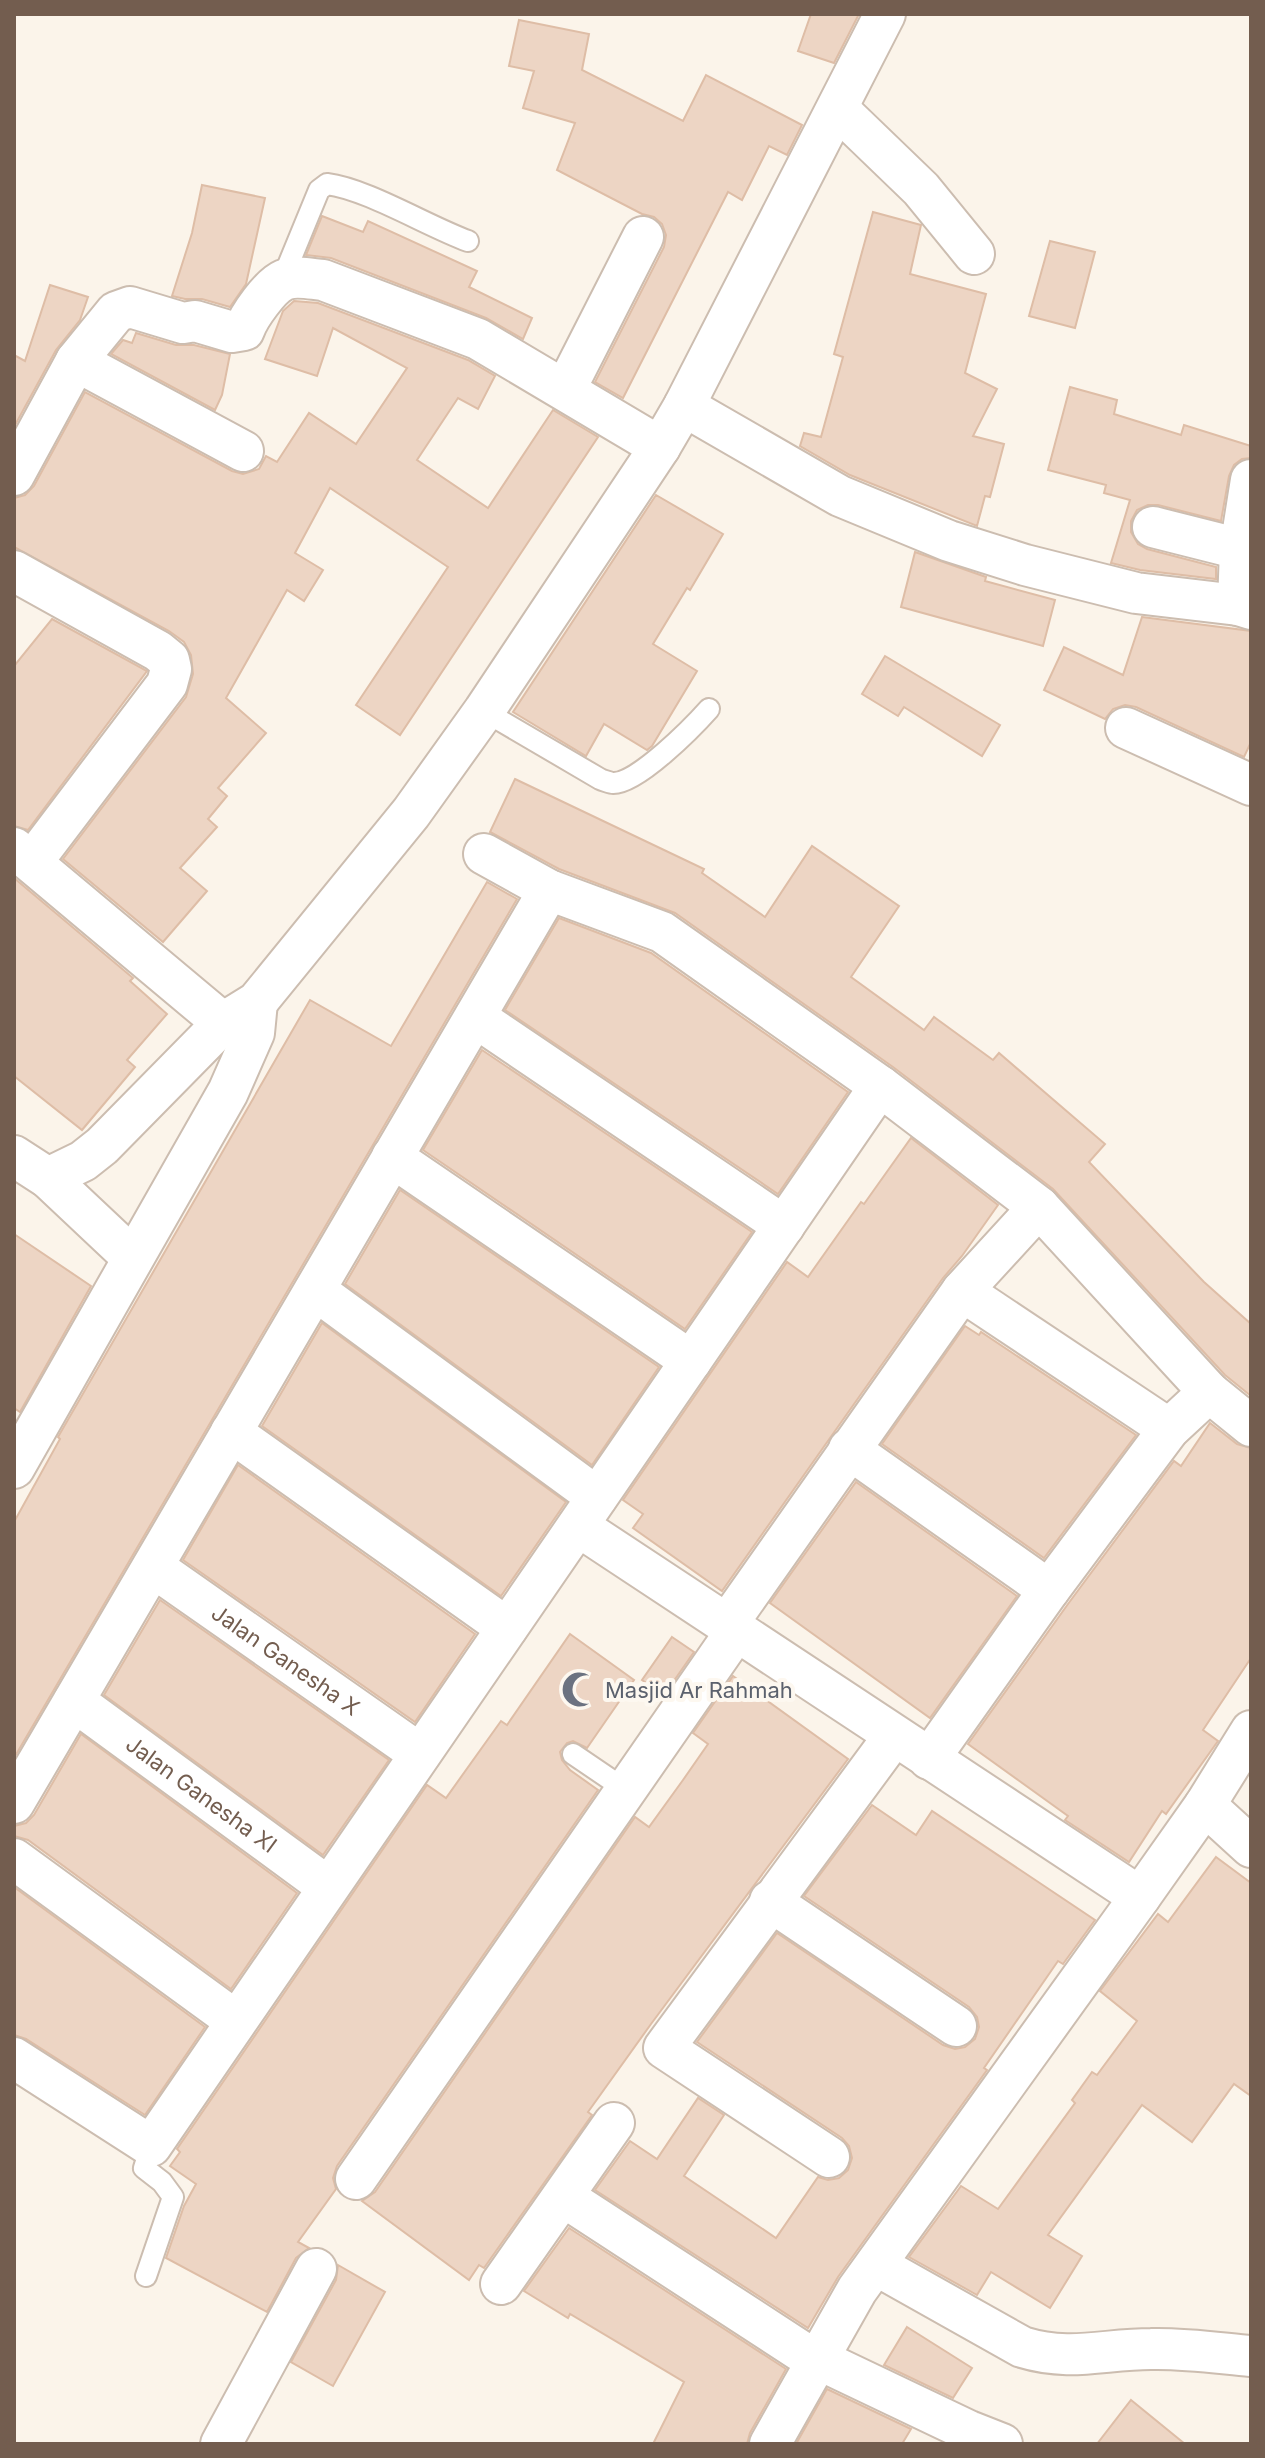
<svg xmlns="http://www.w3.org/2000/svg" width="1265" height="2458" viewBox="0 0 1265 2458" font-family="Inter,sans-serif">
<rect width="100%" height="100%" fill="#fbf4ea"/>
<!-- building -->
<g fill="#edd5c4" stroke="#debda6" stroke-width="2">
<polygon points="811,14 859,14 834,63 798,51"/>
<polygon points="519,20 589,34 582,70 683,121 706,75 802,125 787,155 769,146 742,200 728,192 623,398 595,382 664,247 666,235 662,224 654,217 642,214 557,170 575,123 523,108 534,71 509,66"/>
<polygon points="202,185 265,198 246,284 230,307 202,299 185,299 172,296 192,233"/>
<polygon points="873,212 921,225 910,274 986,294 965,373 997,389 973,436 1004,444 990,497 985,496 977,526 850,475 800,446 804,433 821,437 843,357 834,354"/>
<polygon points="322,216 363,232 368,221 477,271 469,287 532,318 523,339 486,318 331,258 306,255"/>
<polygon points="1050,241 1095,252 1075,328 1029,316"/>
<polygon points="50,285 88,297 80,320 56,350 14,427 14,355 25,361"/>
<polygon points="294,301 318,303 468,360 495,376 478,409 458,398 417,460 488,508 553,410 598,437 400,735 356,705 448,567 330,488 295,553 323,570 304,601 287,590 226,698 266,733 218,788 227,796 208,819 217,827 180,868 207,891 163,942 63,859 186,697 193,674 191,655 184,642 169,631 14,547 14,498 25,495 34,486 85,392 232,471 243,474 259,469 266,456 277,462 309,413 356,444 407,368 333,328 317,376 265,359 283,311"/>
<polygon points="136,333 176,345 194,345 230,354 222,395 215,410 111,354 123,340 132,343"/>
<polygon points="1070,387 1117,400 1114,414 1181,435 1184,425 1251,446 1251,458 1242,459 1234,465 1229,476 1221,521 1158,505 1148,505 1137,510 1131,521 1131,532 1138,544 1147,549 1216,567 1216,579 1140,570 1111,563 1130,500 1104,493 1106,485 1048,470"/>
<polygon points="656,495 723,534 690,590 687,588 653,644 697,671 652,746 647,750 604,724 586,756 513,712"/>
<polygon points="915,552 986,577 985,581 1055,600 1043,646 901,607"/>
<polygon points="1142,617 1251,631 1251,742 1244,757 1136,707 1125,705 1113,709 1105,719 1044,690 1064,647 1123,675"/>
<polygon points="52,619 147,671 28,830 14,826 14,666"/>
<polygon points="885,656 1000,725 982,756 904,707 898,716 862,694"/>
<polygon points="515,779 704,869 702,873 765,917 812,846 899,906 851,977 924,1030 934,1017 993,1060 999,1053 1105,1144 1089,1162 1204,1282 1251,1324 1251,1396 1225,1375 1053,1189 893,1067 675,913 559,869 490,832"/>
<polygon points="14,878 133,978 130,981 167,1014 127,1060 135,1067 82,1130 14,1076"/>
<polygon points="487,882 517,899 14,1758 14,1522 60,1439 58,1437 310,1000 391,1046"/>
<polygon points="559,918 651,953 848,1092 778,1194 505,1010"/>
<polygon points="482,1050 752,1232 685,1329 423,1150"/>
<polygon points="911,1138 998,1205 962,1256 943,1278 722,1591 633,1528 643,1514 623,1500 787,1262 808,1277 861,1202 864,1204"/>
<polygon points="400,1190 659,1367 592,1465 345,1284"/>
<polygon points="14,1234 91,1286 20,1412 14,1408"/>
<polygon points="322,1323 566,1502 501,1596 262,1426"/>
<polygon points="965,1326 979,1335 981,1332 1136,1435 1044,1558 882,1444"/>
<polygon points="1210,1423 1237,1444 1251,1448 1251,1658 1203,1730 1218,1741 1166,1814 1162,1811 1129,1862 1065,1820 1068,1816 968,1744 1068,1604 1174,1461 1181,1466"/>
<polygon points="238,1465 475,1634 415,1722 183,1560"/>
<polygon points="856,1482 1017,1596 930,1718 770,1603"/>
<polygon points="160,1600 389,1760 323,1855 104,1695"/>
<polygon points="570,1634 634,1680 587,1748 573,1741 567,1743 560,1752 562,1760 570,1770 598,1790 337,2166 333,2178 336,2189 298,2242 309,2248 296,2258 267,2312 166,2258 184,2206 196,2184 170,2166 180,2152 177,2149 427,1785 446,1798 501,1721 507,1725"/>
<polygon points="672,1637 694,1652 664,1695 642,1680"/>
<polygon points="733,1676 848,1759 651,2024 588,2112 592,2115 484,2268 479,2265 469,2280 362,2201 375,2192 635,1817 649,1827 683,1780 708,1744 693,1733"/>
<polygon points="81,1734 297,1893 231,1989 28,1840 14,1836 14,1826 26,1823 34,1815"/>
<polygon points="872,1805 916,1835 932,1811 1095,1920 1063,1964 1058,1961 984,2068 987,2070 838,2277 808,2328 595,2190 630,2141 657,2159 698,2098 724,2115 684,2176 776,2238 818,2177 828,2180 839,2178 848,2170 852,2158 849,2146 842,2138 697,2042 777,1933 943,2045 955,2049 965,2047 975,2039 979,2027 977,2017 969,2007 804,1896"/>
<polygon points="1216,1857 1251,1883 1251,2096 1234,2084 1192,2142 1142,2105 1048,2235 1082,2256 1050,2308 991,2272 977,2295 909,2257 961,2186 998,2209 1075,2103 1072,2100 1092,2072 1097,2075 1137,2021 1100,1991 1158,1914 1168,1922"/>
<polygon points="14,1887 205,2027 145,2115 26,2039 14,2035"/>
<polygon points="569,2228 786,2369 750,2433 747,2444 653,2444 684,2382 570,2314 568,2318 524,2291"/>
<polygon points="338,2265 385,2292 333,2386 291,2362 336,2280"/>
<polygon points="907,2327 972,2368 953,2398 884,2365"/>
<polygon points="827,2389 911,2429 902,2444 796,2444"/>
<polygon points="1131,2400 1185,2444 1097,2444"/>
</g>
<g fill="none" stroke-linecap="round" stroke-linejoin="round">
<defs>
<g id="lane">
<path d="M282,280L319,190L327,184C367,189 427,226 468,241"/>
<path d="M484,711L600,779C602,780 611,783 613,783C637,784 693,727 709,709"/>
<polyline points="573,1754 626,1790"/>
<polyline points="146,2276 173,2197 162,2182 144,2168 151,2146"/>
</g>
<g id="street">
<polyline points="838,109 921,189 974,254"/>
<polyline points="76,361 243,451"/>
<polyline points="565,390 643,237"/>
<polyline points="684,406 840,496 949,541 1025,565 1136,593 1238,605 1251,609"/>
<path d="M14,475L76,361L116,312L130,307L183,323L195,321L232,332L244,330C249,316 270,286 284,280C296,275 311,279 323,280L478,339L660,447"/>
<polyline points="1153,527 1240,549"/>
<polyline points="14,571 158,651 169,660 171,669 167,684 32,862"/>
<polyline points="1238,605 1240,549 1251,480"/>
<polyline points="1126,728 1251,785"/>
<polyline points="14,848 223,1023"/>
<polyline points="484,854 549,890 662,932 880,1086 1039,1207 1209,1392 1251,1426"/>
<polyline points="475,1017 784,1226"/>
<polyline points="14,1156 48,1178 133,1258"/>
<polyline points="392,1157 691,1361"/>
<polyline points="48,1178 83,1161 102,1146 223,1023 257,1002 411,813 484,711 660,447 684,406 885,14"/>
<polyline points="315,1290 597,1497"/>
<polyline points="962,1291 1169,1429"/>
<polyline points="231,1432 507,1628"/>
<polyline points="849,1449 1049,1590"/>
<polyline points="14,1468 228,1092 254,1033 257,1002"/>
<polyline points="578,1526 1140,1897"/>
<path id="s1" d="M153,1567L420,1754"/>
<polyline points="728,1623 962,1291 1039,1207"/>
<path id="s2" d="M74,1701L328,1887"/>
<polyline points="929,1759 1049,1590 1169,1429 1209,1392"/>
<polyline points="14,1803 549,890"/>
<polyline points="1205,1805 1251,1847"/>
<polyline points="14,1859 236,2021"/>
<polyline points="770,1901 956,2026"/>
<polyline points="14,2058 151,2146 880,1086"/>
<polyline points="829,2157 664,2048 894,1736"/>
<polyline points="356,2179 737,1630"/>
<polyline points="564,2197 799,2350 969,2431 1002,2444"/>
<path d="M876,2265L1022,2347C1071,2362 1103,2349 1151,2349C1184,2348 1218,2353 1251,2356"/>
<polyline points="501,2284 614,2123"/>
<polyline points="221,2444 316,2269"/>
<polyline points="770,2444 857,2290 1140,1897 1205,1805 1251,1731"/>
</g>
</defs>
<!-- lane casing -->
<use href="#lane" stroke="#ccbdb0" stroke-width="24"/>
<!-- street casing -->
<use href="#street" stroke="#ccbdb0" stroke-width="44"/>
<!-- lane -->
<use href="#lane" stroke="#fff" stroke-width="20"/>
<!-- street -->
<use href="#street" stroke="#fff" stroke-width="40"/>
</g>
<!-- icons -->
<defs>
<symbol id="mosque-bare" viewBox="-9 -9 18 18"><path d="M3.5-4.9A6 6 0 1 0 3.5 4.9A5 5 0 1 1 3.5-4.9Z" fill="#6b7280" stroke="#fdf8f0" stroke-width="2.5" paint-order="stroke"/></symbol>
</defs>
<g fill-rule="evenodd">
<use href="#mosque-bare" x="554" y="1664" width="51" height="51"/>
</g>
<g text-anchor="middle" stroke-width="8" stroke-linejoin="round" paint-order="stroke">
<!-- street labels -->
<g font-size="22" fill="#735d4f" stroke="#fdf8f0">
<text dy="8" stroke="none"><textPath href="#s1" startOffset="162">Jalan Ganesha X</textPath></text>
<text dy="8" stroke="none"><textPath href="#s2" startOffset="158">Jalan Ganesha XI</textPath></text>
</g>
<!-- worship labels -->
<g font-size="22" fill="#5b616d" stroke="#fdf8f0" text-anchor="start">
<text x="605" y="1698">Masjid Ar Rahmah</text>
</g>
</g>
<!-- border -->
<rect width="1265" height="2458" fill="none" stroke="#735d4f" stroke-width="32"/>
</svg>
